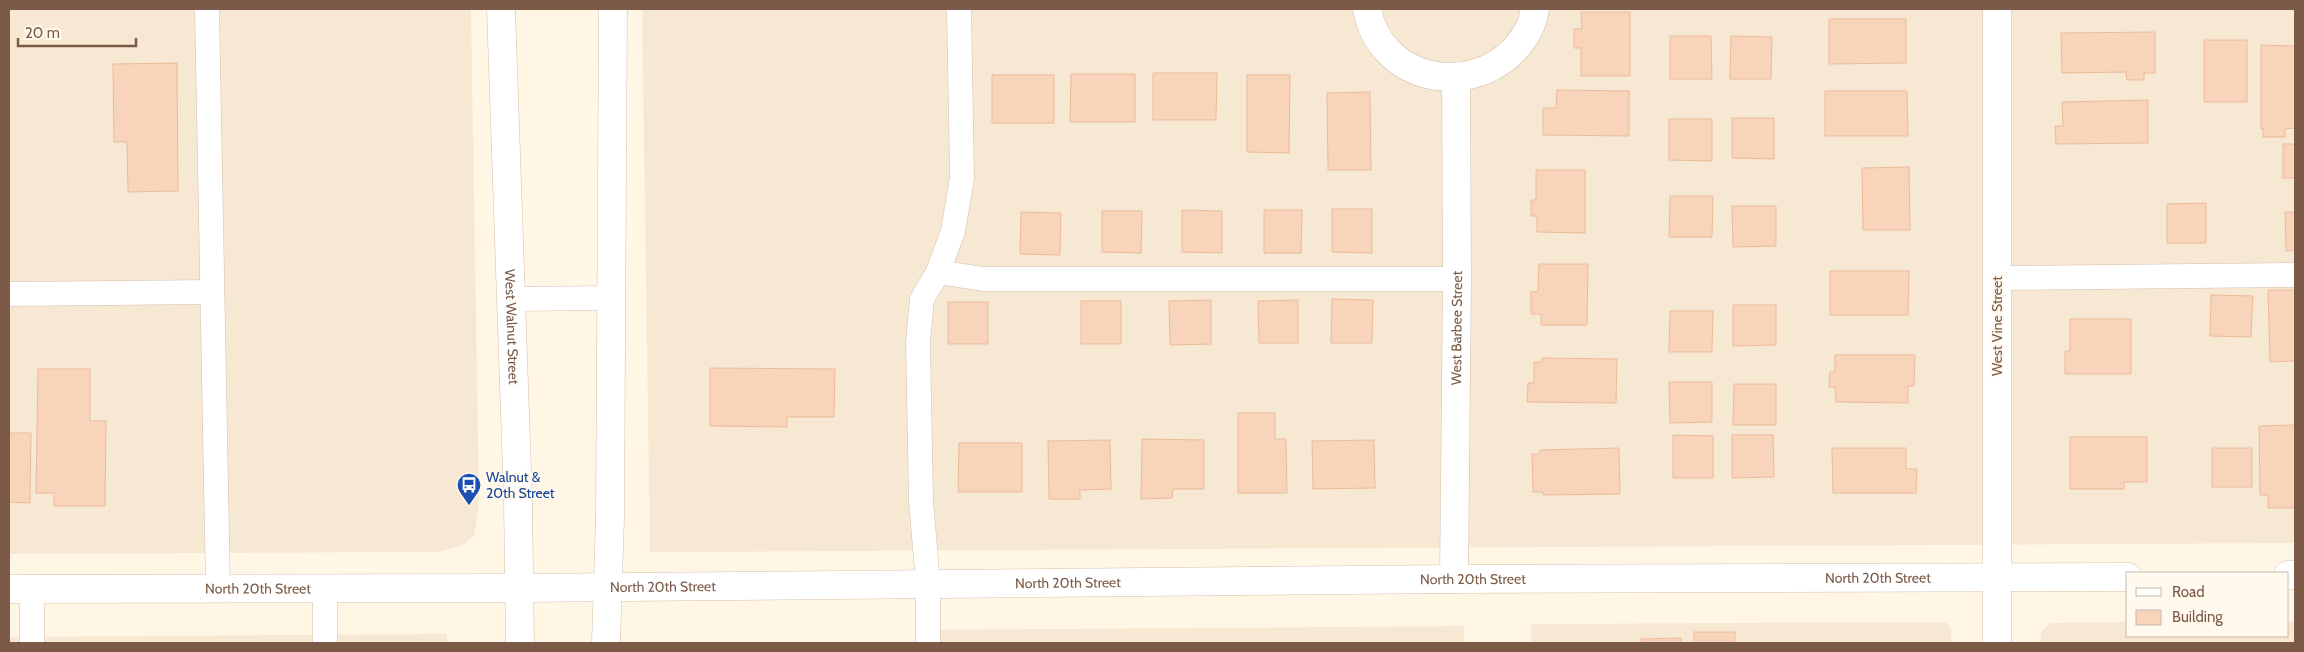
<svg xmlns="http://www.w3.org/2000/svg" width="2304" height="652" viewBox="0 0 2304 652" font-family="Cabin,sans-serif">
<rect width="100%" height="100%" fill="#fff6e6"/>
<!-- residential -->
<g fill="#f7e8d3">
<polygon points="9,9 471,9 479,505 474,536 463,545 439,552 9,554"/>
<polygon points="642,9 2295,9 2295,543 650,552"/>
<polygon points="2288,621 2295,621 2295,643 2041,643 2041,632 2050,623 2128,622 2128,636 2288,636"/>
<polygon points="1945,622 1951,629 1951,643 1531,643 1531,624"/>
<polygon points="1464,626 1464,643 921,643 922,630"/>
<polygon points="447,634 447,643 9,643 9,637"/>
</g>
<!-- building -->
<g fill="#f7d4ba" stroke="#ecbb99">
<polygon points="1581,12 1630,12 1630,76 1581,76 1581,48 1574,48 1574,29 1582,29"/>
<polygon points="1829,19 1906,19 1906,63 1829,64"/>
<polygon points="2155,32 2155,73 2144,73 2144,80 2127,80 2126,72 2062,73 2061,33"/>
<polygon points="1670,36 1711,36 1712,79 1670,79"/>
<polygon points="1731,36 1772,37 1771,79 1730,79"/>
<rect x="2204" y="40" width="43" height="62"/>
<polygon points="2261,45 2295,46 2295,128 2285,129 2285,137 2263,137 2263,128 2261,129"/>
<polygon points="177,63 178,191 128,192 127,142 114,142 113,64"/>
<polygon points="1153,73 1217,73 1216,120 1153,120"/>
<polygon points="1071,74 1135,74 1135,122 1070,122"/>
<rect x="992" y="75" width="62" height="48"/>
<polygon points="1247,75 1290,75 1289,153 1247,152"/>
<polygon points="1557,90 1629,91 1629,136 1543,135 1543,108 1556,108"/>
<polygon points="1825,91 1907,91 1908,136 1825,136"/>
<polygon points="1370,92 1371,170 1328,170 1327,93"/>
<polygon points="2148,100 2148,143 2056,144 2055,126 2063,126 2062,102"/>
<polygon points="1732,118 1774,118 1774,159 1732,158"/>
<polygon points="1669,119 1712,119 1712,161 1669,160"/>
<rect x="2283" y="144" width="12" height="34"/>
<polygon points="1909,167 1910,230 1863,230 1862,168"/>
<polygon points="1536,170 1585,170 1585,233 1537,232 1537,216 1531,216 1531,200 1536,200"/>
<polygon points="1670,196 1713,196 1712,237 1669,237"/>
<polygon points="2206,203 2206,243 2167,243 2167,204"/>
<polygon points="1732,206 1776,206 1776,246 1733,247"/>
<polygon points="1332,209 1372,209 1372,253 1332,252"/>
<polygon points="1182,210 1222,211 1222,253 1182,252"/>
<polygon points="1264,210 1302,210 1301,253 1264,253"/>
<polygon points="1102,211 1142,211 1141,253 1102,252"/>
<polygon points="1021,212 1061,213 1060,255 1020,254"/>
<polygon points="2285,212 2295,212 2295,250 2286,251"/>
<polygon points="1539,264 1588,264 1587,325 1541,325 1541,314 1531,314 1531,292 1538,291"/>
<polygon points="1830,271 1909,271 1908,315 1830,315"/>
<polygon points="2268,290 2295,290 2295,361 2270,362"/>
<polygon points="2211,295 2253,296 2251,337 2210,336"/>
<polygon points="1332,299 1373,300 1372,343 1331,343"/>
<polygon points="1211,300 1211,344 1170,345 1169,301"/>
<polygon points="1298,300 1298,343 1259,343 1258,301"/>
<rect x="1081" y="301" width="40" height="43"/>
<rect x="948" y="302" width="40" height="42"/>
<polygon points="1733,305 1776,305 1776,345 1733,346"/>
<polygon points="1670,311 1713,311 1712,352 1669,352"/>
<polygon points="2070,319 2131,319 2131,374 2065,374 2065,351 2070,351"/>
<polygon points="1835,355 1915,355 1914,386 1908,386 1908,403 1836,402 1835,387 1829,387 1830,372 1835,372"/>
<polygon points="1542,358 1617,359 1616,403 1527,402 1528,383 1534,383 1534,362 1542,362"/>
<polygon points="710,368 835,369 834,417 787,417 787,427 710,426"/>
<polygon points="38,369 90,369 90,421 106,421 105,506 54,506 54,493 36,493"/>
<polygon points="1669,382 1712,382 1712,422 1670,423"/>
<polygon points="1734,384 1776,384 1776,425 1733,425"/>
<polygon points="1238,413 1275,413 1275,439 1286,439 1287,493 1238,493"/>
<polygon points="2295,425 2295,508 2268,508 2268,495 2260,495 2259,426"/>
<polygon points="9,433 31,433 30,503 9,502"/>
<polygon points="1673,435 1713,436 1713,478 1673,478"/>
<polygon points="1732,435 1773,435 1774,477 1732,478"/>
<polygon points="2070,437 2147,437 2147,482 2124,482 2124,489 2070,489"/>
<polygon points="1142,439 1204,440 1204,489 1173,489 1172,498 1141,499"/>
<polygon points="1110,440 1111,489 1080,490 1080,499 1049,499 1048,441"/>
<polygon points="1374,440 1375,488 1313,489 1312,441"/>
<polygon points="959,443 1022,443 1022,492 958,492"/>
<polygon points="1619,448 1620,494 1543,495 1543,492 1533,492 1532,454 1540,454 1540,450"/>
<polygon points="1832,448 1906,448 1906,469 1917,469 1916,493 1833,493"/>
<rect x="2212" y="448" width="40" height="39"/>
<polygon points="461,476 470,476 470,495 461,496"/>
<rect x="1694" y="632" width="41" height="11"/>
<polygon points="1681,638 1681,643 1641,643 1641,639"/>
</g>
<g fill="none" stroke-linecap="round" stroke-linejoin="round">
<defs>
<g id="lane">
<polyline points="207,9 218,589"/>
<polyline points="938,272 983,279 1457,279"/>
<polyline points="1997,278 2295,275"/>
<polyline points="9,294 212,292"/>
<polyline points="510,299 611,298"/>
<polyline points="325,589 325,643"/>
<polyline points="32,590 32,643"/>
<polyline points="928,643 928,584 921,501 918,342 922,299 938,272 953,231 962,178 959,9"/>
</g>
<g id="street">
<path d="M1367,9C1380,80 1468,99 1515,49C1525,38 1533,24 1535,9"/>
<path id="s1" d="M1454,579L1457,279L1456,78"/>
<polyline points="1997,643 1997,9"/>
</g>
<g id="secondary">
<path id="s2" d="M501,9L518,501L520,643"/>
<polyline points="2288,575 2295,575"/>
<path id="s3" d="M9,589L519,588L1454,579L2128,577"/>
<polyline points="606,643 610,517 613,9"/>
</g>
</defs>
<!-- lane casing -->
<use href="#lane" stroke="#d5bfad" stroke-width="25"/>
<!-- street casing -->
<use href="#street" stroke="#d5bfad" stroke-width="29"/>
<!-- secondary casing -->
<use href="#secondary" stroke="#d8bfa9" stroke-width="29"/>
<!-- lane -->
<use href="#lane" stroke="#fff" stroke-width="24"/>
<!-- street -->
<use href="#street" stroke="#fff" stroke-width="28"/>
<!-- secondary -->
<use href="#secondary" stroke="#fff" stroke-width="28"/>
</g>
<!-- icons -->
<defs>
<symbol id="bus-pin" viewBox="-11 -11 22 30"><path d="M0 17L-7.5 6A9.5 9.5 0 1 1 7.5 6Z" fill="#1a4fb4" stroke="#fff9ee"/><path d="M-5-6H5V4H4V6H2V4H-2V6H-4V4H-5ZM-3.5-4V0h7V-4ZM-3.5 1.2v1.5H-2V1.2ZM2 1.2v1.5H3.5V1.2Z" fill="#fff"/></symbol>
</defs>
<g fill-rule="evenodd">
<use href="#bus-pin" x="455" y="471" width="28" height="38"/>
</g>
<g text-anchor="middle" stroke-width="4" stroke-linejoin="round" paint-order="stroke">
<!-- street labels -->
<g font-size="14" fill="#7b5b47" stroke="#fff9ee">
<text dy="5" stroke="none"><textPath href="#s2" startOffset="318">West Walnut Street</textPath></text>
<text transform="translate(1997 326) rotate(-90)" y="5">West Vine Street</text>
<text dy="5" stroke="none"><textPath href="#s1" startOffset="251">West Barbee Street</textPath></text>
<text dy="5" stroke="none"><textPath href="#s3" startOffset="1464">North 20th Street</textPath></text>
<text dy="5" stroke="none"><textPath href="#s3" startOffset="1869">North 20th Street</textPath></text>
<text dy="5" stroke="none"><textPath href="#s3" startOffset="1059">North 20th Street</textPath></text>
<text dy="5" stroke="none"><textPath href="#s3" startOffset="654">North 20th Street</textPath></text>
<text dy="5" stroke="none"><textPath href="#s3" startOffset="249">North 20th Street</textPath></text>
</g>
<!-- transit labels -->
<g font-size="14" fill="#164399" stroke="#fff9ee" text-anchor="start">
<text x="486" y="482">Walnut &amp;<tspan x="486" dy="16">20th Street</tspan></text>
</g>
</g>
<!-- border -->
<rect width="2304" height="652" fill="none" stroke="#7b5b47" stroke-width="20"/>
<!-- legend -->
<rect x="2126" y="572" width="162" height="65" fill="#fff9ee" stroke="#cabaab"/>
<rect x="2136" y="588" width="25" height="8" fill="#ffffff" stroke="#cabaab"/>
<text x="2172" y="597" font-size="15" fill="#7b5b47">Road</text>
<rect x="2136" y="610" width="25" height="15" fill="#f7d4ba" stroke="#cabaab"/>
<text x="2172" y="622" font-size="15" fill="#7b5b47">Building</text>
<!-- scale -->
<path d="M18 38v8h118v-8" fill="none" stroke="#7b5b47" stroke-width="2.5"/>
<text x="25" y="38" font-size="15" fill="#7b5b47" stroke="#fff9ee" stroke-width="4" paint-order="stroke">20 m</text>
</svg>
